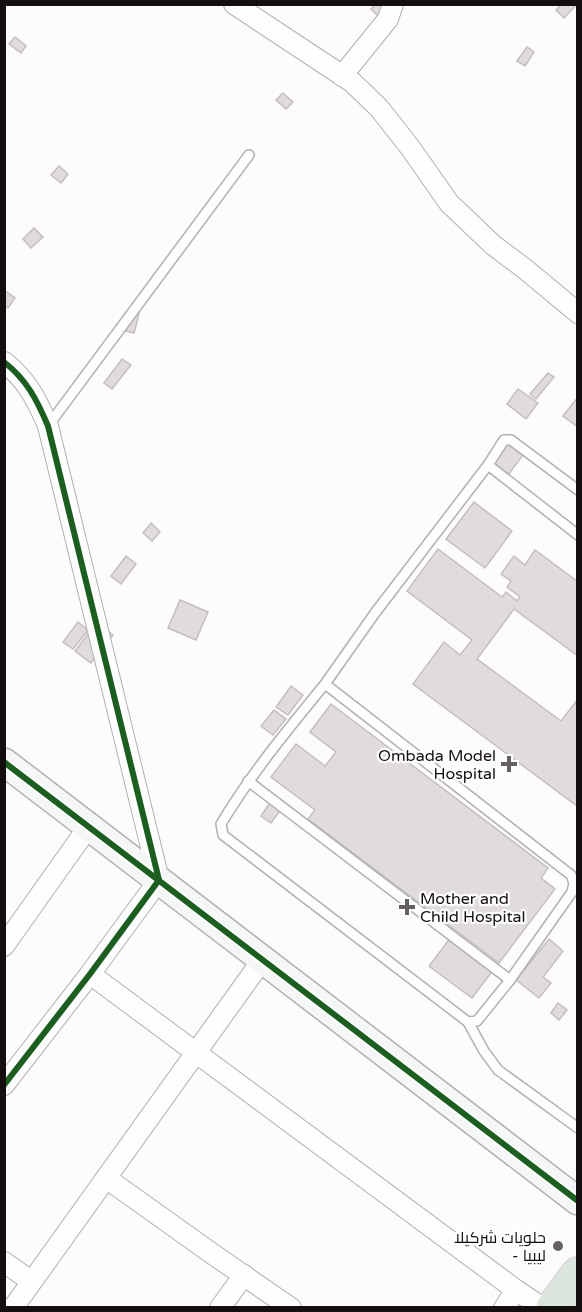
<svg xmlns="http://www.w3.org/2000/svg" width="582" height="1312" viewBox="0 0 582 1312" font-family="'Varela Round',Cairo,sans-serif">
<rect width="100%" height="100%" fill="#fdfbfb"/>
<!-- building -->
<g fill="#e1dcdc" stroke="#c3bfbf" stroke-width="1.5">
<polygon points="376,4 383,4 380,18 371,9"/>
<polygon points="562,4 577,4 564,18 556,10"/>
<polygon points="15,37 26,46 21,53 9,44"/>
<polygon points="527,47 534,52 525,66 517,61"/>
<polygon points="283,93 293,102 286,109 276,100"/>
<polygon points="59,166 68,174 61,183 51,175"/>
<polygon points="34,228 43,237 31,248 23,239"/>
<polygon points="4,290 15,298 8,308 4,305"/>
<polygon points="128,310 139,314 134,333 122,330"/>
<polygon points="122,359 131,365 112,389 104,383"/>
<polygon points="548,373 554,377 536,399 530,394"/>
<polygon points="518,389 538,403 526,419 507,404"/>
<polygon points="578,397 578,427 563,416"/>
<polygon points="503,440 523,455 508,475 488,460"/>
<polygon points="474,502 512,531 485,568 446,539"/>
<polygon points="151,523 160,532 152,541 143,533"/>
<polygon points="438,549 502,597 506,592 517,601 520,597 507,587 511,581 501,574 514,556 525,565 535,550 578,582 578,656 514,609 477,659 561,721 578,699 577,806 413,684 444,642 460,655 472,640 407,591"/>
<polygon points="126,556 136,564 121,584 111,576"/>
<polygon points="180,600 208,612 196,640 168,628"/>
<polygon points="78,622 88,630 73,649 63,642"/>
<polygon points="97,622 113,635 91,663 75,651"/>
<polygon points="291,686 303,695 288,715 276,707"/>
<polygon points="331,704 548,868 541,878 555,889 499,963 308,819 315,810 271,777 296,744 325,766 336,752 310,732"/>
<polygon points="274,710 286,719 273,735 261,726"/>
<polygon points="271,801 282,808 271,823 261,816"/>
<polygon points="451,937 494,969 472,998 429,966"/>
<polygon points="549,939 563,951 543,977 551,983 539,998 516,980"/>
<polygon points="558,1003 567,1010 559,1020 551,1013"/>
</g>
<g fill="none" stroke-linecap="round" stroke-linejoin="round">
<defs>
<g id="lane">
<polyline points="48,426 249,155"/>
<polyline points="488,465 578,535"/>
<path d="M325,684C288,729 251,774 221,824L223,835L468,1022L477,1021L510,980L572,892L574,883L571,875L325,684L375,613L488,465L504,440H511L578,490"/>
<polyline points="248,781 510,980"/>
<polyline points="468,1022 484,1051 498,1070 578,1128"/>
</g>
<g id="street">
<polyline points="234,4 352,82 379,108 409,146 449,203 493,245 525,269 578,313"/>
<polyline points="342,76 388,19 393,4"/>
<path d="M4,362C27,380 37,400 48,426L159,880L90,974L4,1085"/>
<polyline points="4,946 89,826"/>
<polyline points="90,974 516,1290 543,1308"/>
<polyline points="106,1178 214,1255 291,1308"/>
<polyline points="4,1262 31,1281"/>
<polyline points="13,1308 263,959"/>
<polyline points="220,1308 244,1275"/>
<polyline points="504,1308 516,1290"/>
</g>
<polyline id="secondary" points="4,762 578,1201"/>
<polyline id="highway" points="553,1308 578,1274"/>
</defs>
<!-- lane casing -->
<use href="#lane" stroke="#b2afaf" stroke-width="12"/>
<!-- street casing -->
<use href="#street" stroke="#b2afaf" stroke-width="22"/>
<!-- secondary casing -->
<use href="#secondary" stroke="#b2afaf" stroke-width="30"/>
<!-- highway casing -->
<use href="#highway" stroke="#d9d7d7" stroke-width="36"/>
<!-- lane -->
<use href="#lane" stroke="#fffefe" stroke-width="9"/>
<!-- street -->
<use href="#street" stroke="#fffefe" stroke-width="20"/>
<!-- secondary -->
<use href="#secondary" stroke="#f4f7f5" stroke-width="27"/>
<!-- highway -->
<use href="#highway" stroke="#dde5df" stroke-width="33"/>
<defs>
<g id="cycleway">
<path d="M4,362C27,380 37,400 48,426L159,880L90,974L4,1085"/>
<polyline points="4,762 578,1201"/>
</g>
</defs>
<!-- cycleway casing -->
<use href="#cycleway" stroke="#fff" stroke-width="10"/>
<!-- cycleway -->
<use href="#cycleway" stroke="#1b5e20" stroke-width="6"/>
</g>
<!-- markers -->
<g fill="#666161" stroke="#fff" stroke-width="2">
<path d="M506 755h6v6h6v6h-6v6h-6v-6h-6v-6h6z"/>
<path d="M404 898h6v6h6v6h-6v6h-6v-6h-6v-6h6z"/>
<circle cx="558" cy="1246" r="6"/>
</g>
<g text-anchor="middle" stroke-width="4.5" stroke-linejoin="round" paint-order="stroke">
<!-- poi labels -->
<g font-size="16" fill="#140e0e" stroke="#fff" text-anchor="end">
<text x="496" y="761">Ombada Model<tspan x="496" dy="18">Hospital</tspan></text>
<text x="420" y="904" text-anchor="start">Mother and<tspan x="420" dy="18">Child Hospital</tspan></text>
<text x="546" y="1243">حلويات شركيلا<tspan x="546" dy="18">- ليبيا</tspan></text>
</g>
</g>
<!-- border -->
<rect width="582" height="1312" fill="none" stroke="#140e0e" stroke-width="12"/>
</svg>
